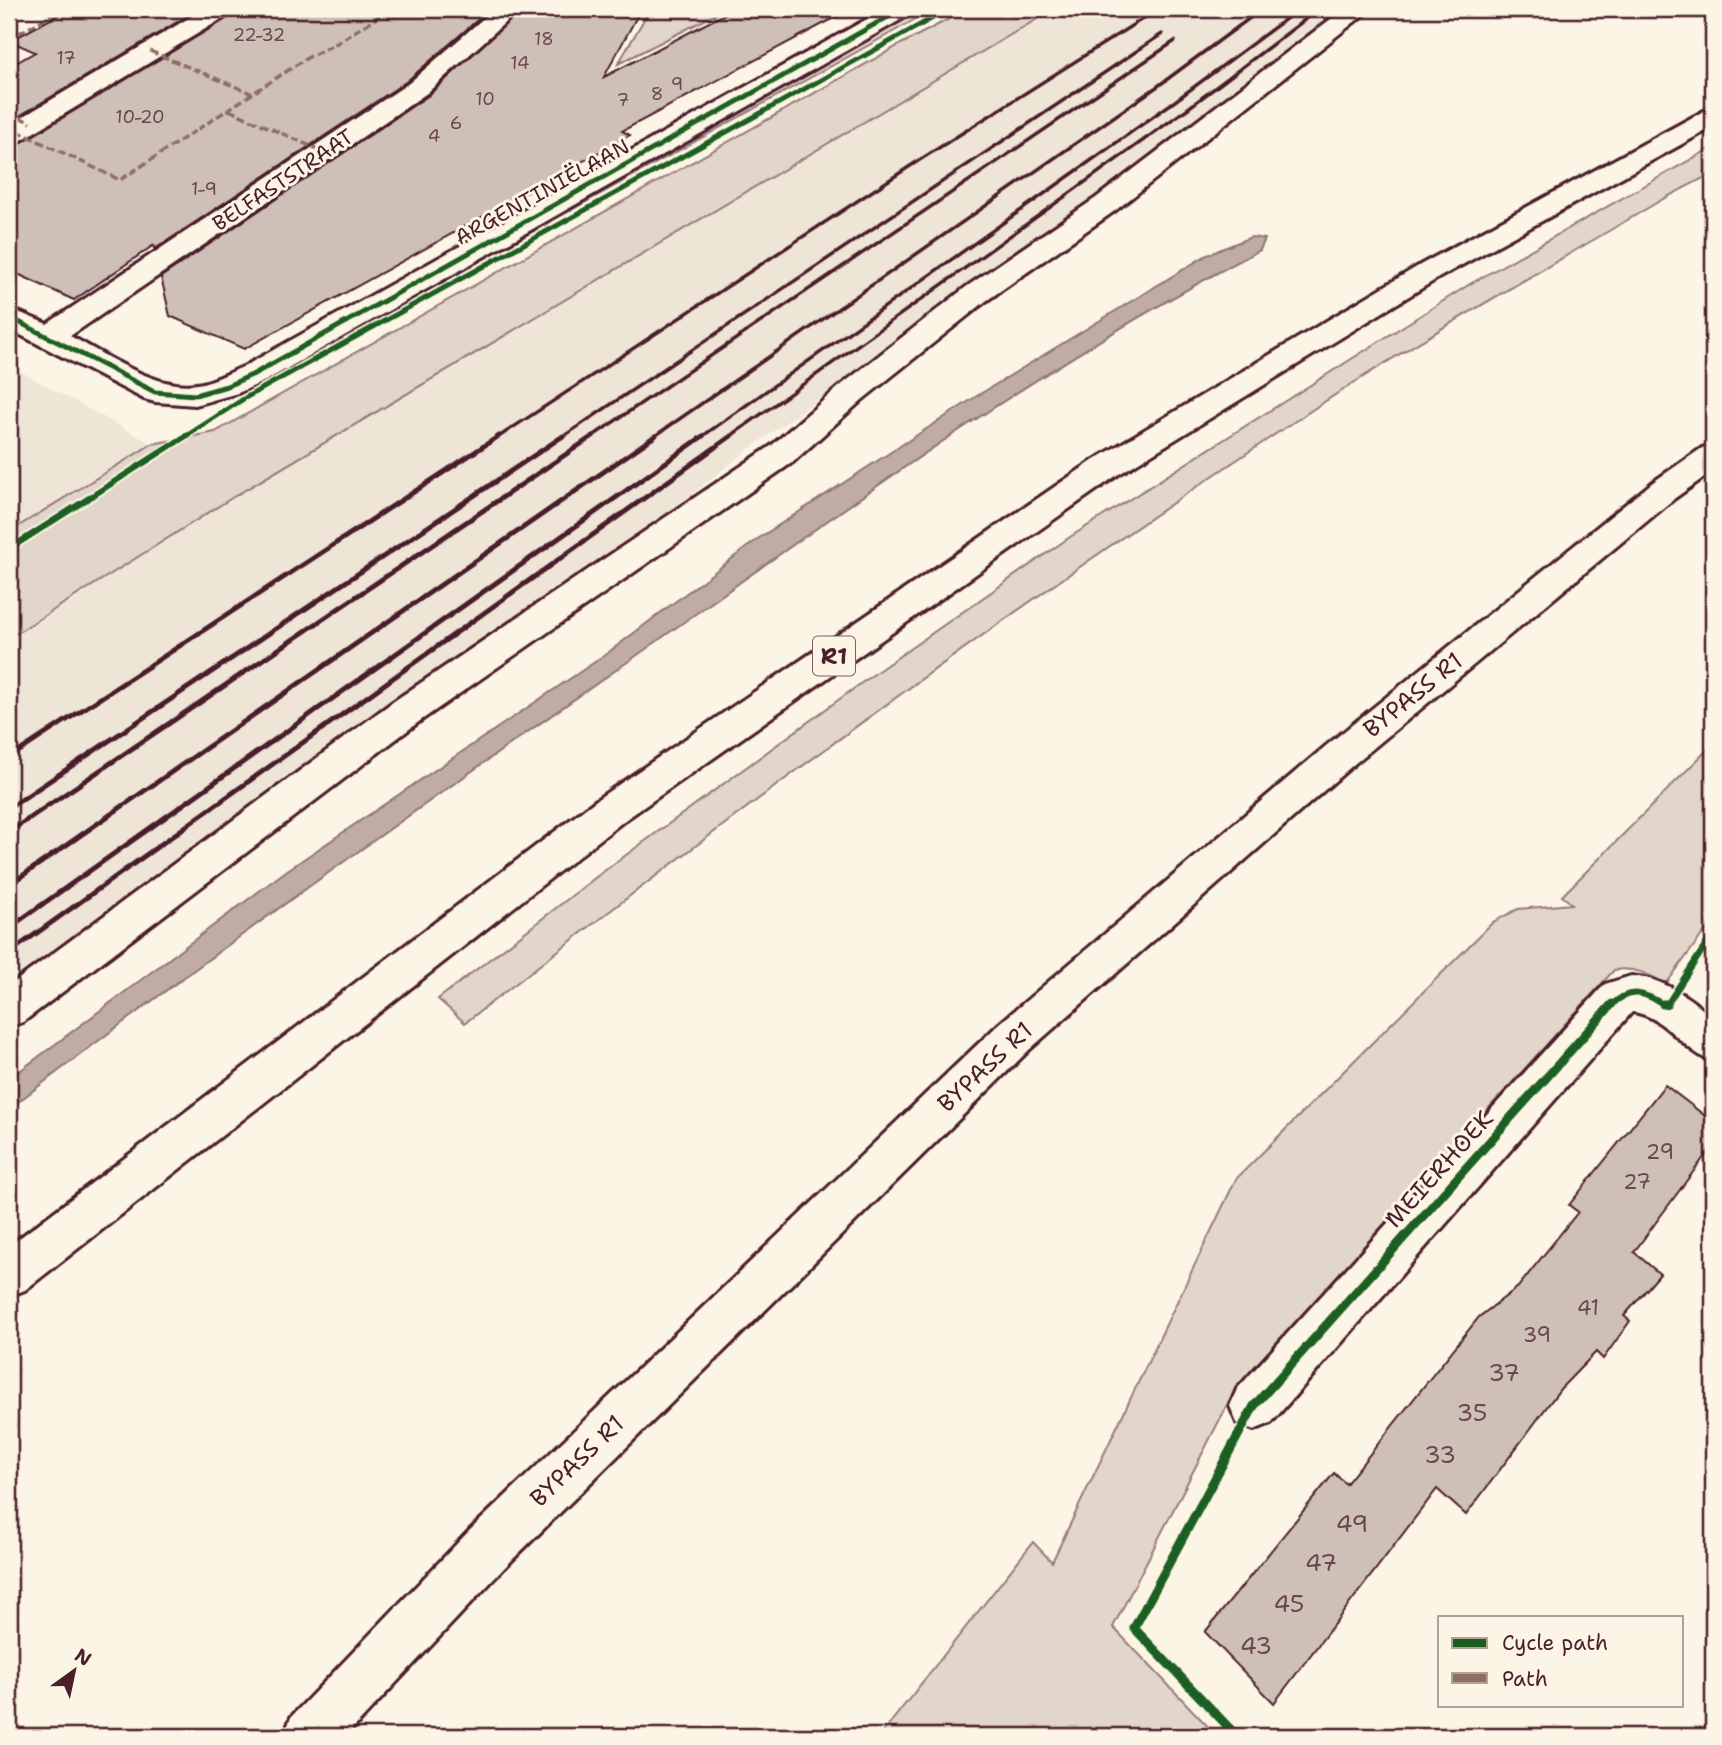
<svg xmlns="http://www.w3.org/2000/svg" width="1722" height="1745" viewBox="0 0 1722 1745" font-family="'Shantell Sans',sans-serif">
<rect width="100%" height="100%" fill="#fcf5e5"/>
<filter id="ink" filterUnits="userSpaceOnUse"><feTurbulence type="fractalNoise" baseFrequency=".0143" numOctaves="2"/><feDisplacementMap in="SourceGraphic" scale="14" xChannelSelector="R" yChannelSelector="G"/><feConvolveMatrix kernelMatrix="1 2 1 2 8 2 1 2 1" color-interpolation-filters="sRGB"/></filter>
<g filter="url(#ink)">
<!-- built -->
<g fill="#eee5d7">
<polygon points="1054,9 1353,9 748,450 206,877 9,1012 9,638 241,492"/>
<polygon points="9,365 152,444 9,532"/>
</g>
<!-- green -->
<g fill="#e2d5ca" stroke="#967a7a" stroke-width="2">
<polygon points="650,9 726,9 618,64"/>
<polygon points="922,9 934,9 281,371 278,369"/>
<polygon points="968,9 1054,9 230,499 9,638 9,532 152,444 215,432 903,43"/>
<path d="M1713,147V173L1663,199C1544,270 1421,337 1306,414C1016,604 738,810 465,1023L438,999L600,874L878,671L1070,537L1470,284Z"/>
<path d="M1713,744V920L1666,984C1649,974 1634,967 1614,970L1236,1388L1113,1627L1217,1736H880L1033,1542L1052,1562L1236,1179L1493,922L1518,909L1572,904L1562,896Z"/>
</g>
<!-- water -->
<path fill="#c0aca5" stroke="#917474" stroke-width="2" d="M1251,237L1265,239L1260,250C1043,363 845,508 646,649C432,799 216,949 9,1109V1079L286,871L605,655L759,538L980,394L1207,255Z"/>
<!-- building -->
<g fill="#cfc0b7" stroke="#4a1f2b" stroke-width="2">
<polygon points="69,9 199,9 9,122 9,67 35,52 10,41"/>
<polygon points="236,9 490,9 407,81 155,249 154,245 74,300 9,270 9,146 19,144 231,16"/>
<polygon points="522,9 641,9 604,77 734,9 851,9 622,131 630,135 244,349 170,316 161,277 429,95"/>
<polygon points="1665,1085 1713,1122 1713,1145 1634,1252 1660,1274 1624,1316 1630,1321 1603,1359 1596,1352 1561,1388 1466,1515 1437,1489 1274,1703 1205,1632 1334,1473 1346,1484 1479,1317 1518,1287 1578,1212 1569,1205"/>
</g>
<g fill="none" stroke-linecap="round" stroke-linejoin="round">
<defs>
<g id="minor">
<polygon points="204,9 233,9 230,14 18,142 9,144 9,125"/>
<path d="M494,9H520L427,93L70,336C105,354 157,391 197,384C213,382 228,373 243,367L885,9H914L911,14L265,381L238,393L195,405L155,402L144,399L9,329V308L47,324L409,83Z"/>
<polygon points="1344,9 1371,9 1116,210 986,301 862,400 793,462 420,721 23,1022 9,1027 9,986 394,701 771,446 840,386 966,287 1096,198"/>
<path d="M1631,976C1664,978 1689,997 1713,1018V1062C1683,1051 1665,1015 1632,1012L1271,1423L1254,1430L1237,1423L1230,1406L1237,1389L1605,984Z"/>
</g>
<g id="highway">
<polygon points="1713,109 1713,127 1440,277 1116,476 625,820 25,1290 9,1296 9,1246 599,798 1094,460 1420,265 1704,111"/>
<polygon points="1713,445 1713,471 1675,498 1353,765 1029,1050 505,1567 346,1736 284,1736 291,1717 469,1531 999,1024 1327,745 1653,482 1702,448"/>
</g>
</defs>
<!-- minor casing -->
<use href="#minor" stroke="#4a1f2b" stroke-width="6"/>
<!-- highway casing -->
<use href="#highway" stroke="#4a1f2b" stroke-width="6"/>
<!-- minor -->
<use href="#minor" fill="#fcf5e5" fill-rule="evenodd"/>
<!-- highway -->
<use href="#highway" fill="#fcf5e5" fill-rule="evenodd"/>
<!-- rail-far1 -->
<g stroke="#4a1f2b" stroke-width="3.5">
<polyline points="497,438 918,161 1158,9"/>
<polyline points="561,438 1162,34"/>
<polyline points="590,438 1175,41"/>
<polyline points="652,438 1158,86 1262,9"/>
<polyline points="700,438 1175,101 1299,9"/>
<polyline points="728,438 1187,109 1319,9"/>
</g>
<!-- rail -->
<g stroke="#4a1f2b" stroke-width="5">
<polyline points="9,758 499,436"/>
<polyline points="9,808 563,436"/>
<polyline points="9,832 593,436"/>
<polyline points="9,885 655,436"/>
<polyline points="9,928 703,436"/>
<polyline points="9,953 731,436"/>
</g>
<!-- quiet -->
<g stroke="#8d6e63" stroke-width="3.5" stroke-dasharray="8 3.5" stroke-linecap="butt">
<polyline points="9,39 62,9"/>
<polyline points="150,51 253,94"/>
<polyline points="229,110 324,152"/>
<polyline points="9,112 31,123"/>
<polyline points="17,131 120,180 307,58 337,43 390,9"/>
</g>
<defs>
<g id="cycleway-far2">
<polyline points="9,317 155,392 195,395 227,386 254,374 902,9"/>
<polyline points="183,438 245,398 949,9"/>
</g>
<g id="cycleway-far1">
<polyline points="9,549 186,436"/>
<path d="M1611,1006C1629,986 1646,993 1666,1006L1713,934"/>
</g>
<g id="cycleway">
<polyline points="1663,1004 1667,1004"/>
<polyline points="1237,1736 1134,1628 1254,1406 1612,1004"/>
</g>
</defs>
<!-- cycleway-far2 casing -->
<use href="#cycleway-far2" stroke="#fcf5e5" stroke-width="9"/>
<!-- cycleway-far1 casing -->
<use href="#cycleway-far1" stroke="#fcf5e5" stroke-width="10"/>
<!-- cycleway casing -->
<use href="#cycleway" stroke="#fcf5e5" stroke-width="13"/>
<!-- cycleway-far2 -->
<use href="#cycleway-far2" stroke="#1b5e20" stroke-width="5"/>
<!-- cycleway-far1 -->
<use href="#cycleway-far1" stroke="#1b5e20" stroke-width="6"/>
<!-- cycleway -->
<use href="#cycleway" stroke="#1b5e20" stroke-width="9"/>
</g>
</g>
<g text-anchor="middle" stroke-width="6" stroke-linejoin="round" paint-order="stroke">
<!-- far-number labels -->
<g font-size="18" fill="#6b474e">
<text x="259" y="41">22-32</text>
<text x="544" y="45">18</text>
<text x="66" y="64">17</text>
<text x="520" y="69">14</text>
<text x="677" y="90">9</text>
<text x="657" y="100">8</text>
<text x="485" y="105">10</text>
<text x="623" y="106">7</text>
<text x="140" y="123">10-20</text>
<text x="456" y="129">6</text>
<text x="434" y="142">4</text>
<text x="204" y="195">1-9</text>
</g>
<!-- far-street labels -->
<g font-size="21" fill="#4a1f2b" stroke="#fcf5e5">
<text transform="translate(283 180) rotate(-34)" y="7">BELFASTSTRAAT</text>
<text transform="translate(542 192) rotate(-29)" y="7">ARGENTINIËLAAN</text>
</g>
<!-- number labels -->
<g font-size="21" fill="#6b474e">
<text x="1660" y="1159">29</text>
<text x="1637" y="1189">27</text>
<text x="1588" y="1315">41</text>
<text x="1537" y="1342">39</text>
</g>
<!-- shield labels -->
<rect fill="#fcf5e5" stroke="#7f5f63" stroke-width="2" x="813" y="636.5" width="42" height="39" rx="5"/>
<g font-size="23" font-weight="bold" fill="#4a1f2b">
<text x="834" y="664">R1</text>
</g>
<!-- street labels -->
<g font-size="24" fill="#4a1f2b" stroke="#fcf5e5">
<text transform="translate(1413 695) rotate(-39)" y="8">BYPASS R1</text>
<text transform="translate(985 1067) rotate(-43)" y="8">BYPASS R1</text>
<text transform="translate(1439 1169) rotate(-48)" y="8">MEIERHOEK</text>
<text transform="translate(577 1461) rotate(-44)" y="8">BYPASS R1</text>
</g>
<!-- near-number labels -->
<g font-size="24" fill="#6b474e">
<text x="1504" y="1381">37</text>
<text x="1472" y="1421">35</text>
<text x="1440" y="1463">33</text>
<text x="1352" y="1532">49</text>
<text x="1321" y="1571">47</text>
<text x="1289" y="1612">45</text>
<text x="1256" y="1654">43</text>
</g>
</g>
<!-- margin -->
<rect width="1722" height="1745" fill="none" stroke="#fcf5e5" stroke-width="35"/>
<rect x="18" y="18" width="1687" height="1710" fill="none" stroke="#4a1f2b" stroke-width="2.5" filter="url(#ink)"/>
<!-- legend -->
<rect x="1438" y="1616" width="245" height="91" fill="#fcf5e5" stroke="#b59f9b" stroke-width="2"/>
<rect x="1452" y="1638" width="35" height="10" fill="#1b5e20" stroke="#b59f9b" stroke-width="2"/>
<text x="1502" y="1650" font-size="21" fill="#4a1f2b">Cycle path</text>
<rect x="1452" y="1673" width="35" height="10" fill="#8d6e63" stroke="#b59f9b" stroke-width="2"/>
<text x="1502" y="1686" font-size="21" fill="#4a1f2b">Path</text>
<!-- north arrow -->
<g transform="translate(74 1671) rotate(33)" stroke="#fcf5e5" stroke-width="5" paint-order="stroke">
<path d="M0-5L12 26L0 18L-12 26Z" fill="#4a1f2b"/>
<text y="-10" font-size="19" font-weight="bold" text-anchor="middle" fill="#4a1f2b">N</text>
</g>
</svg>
